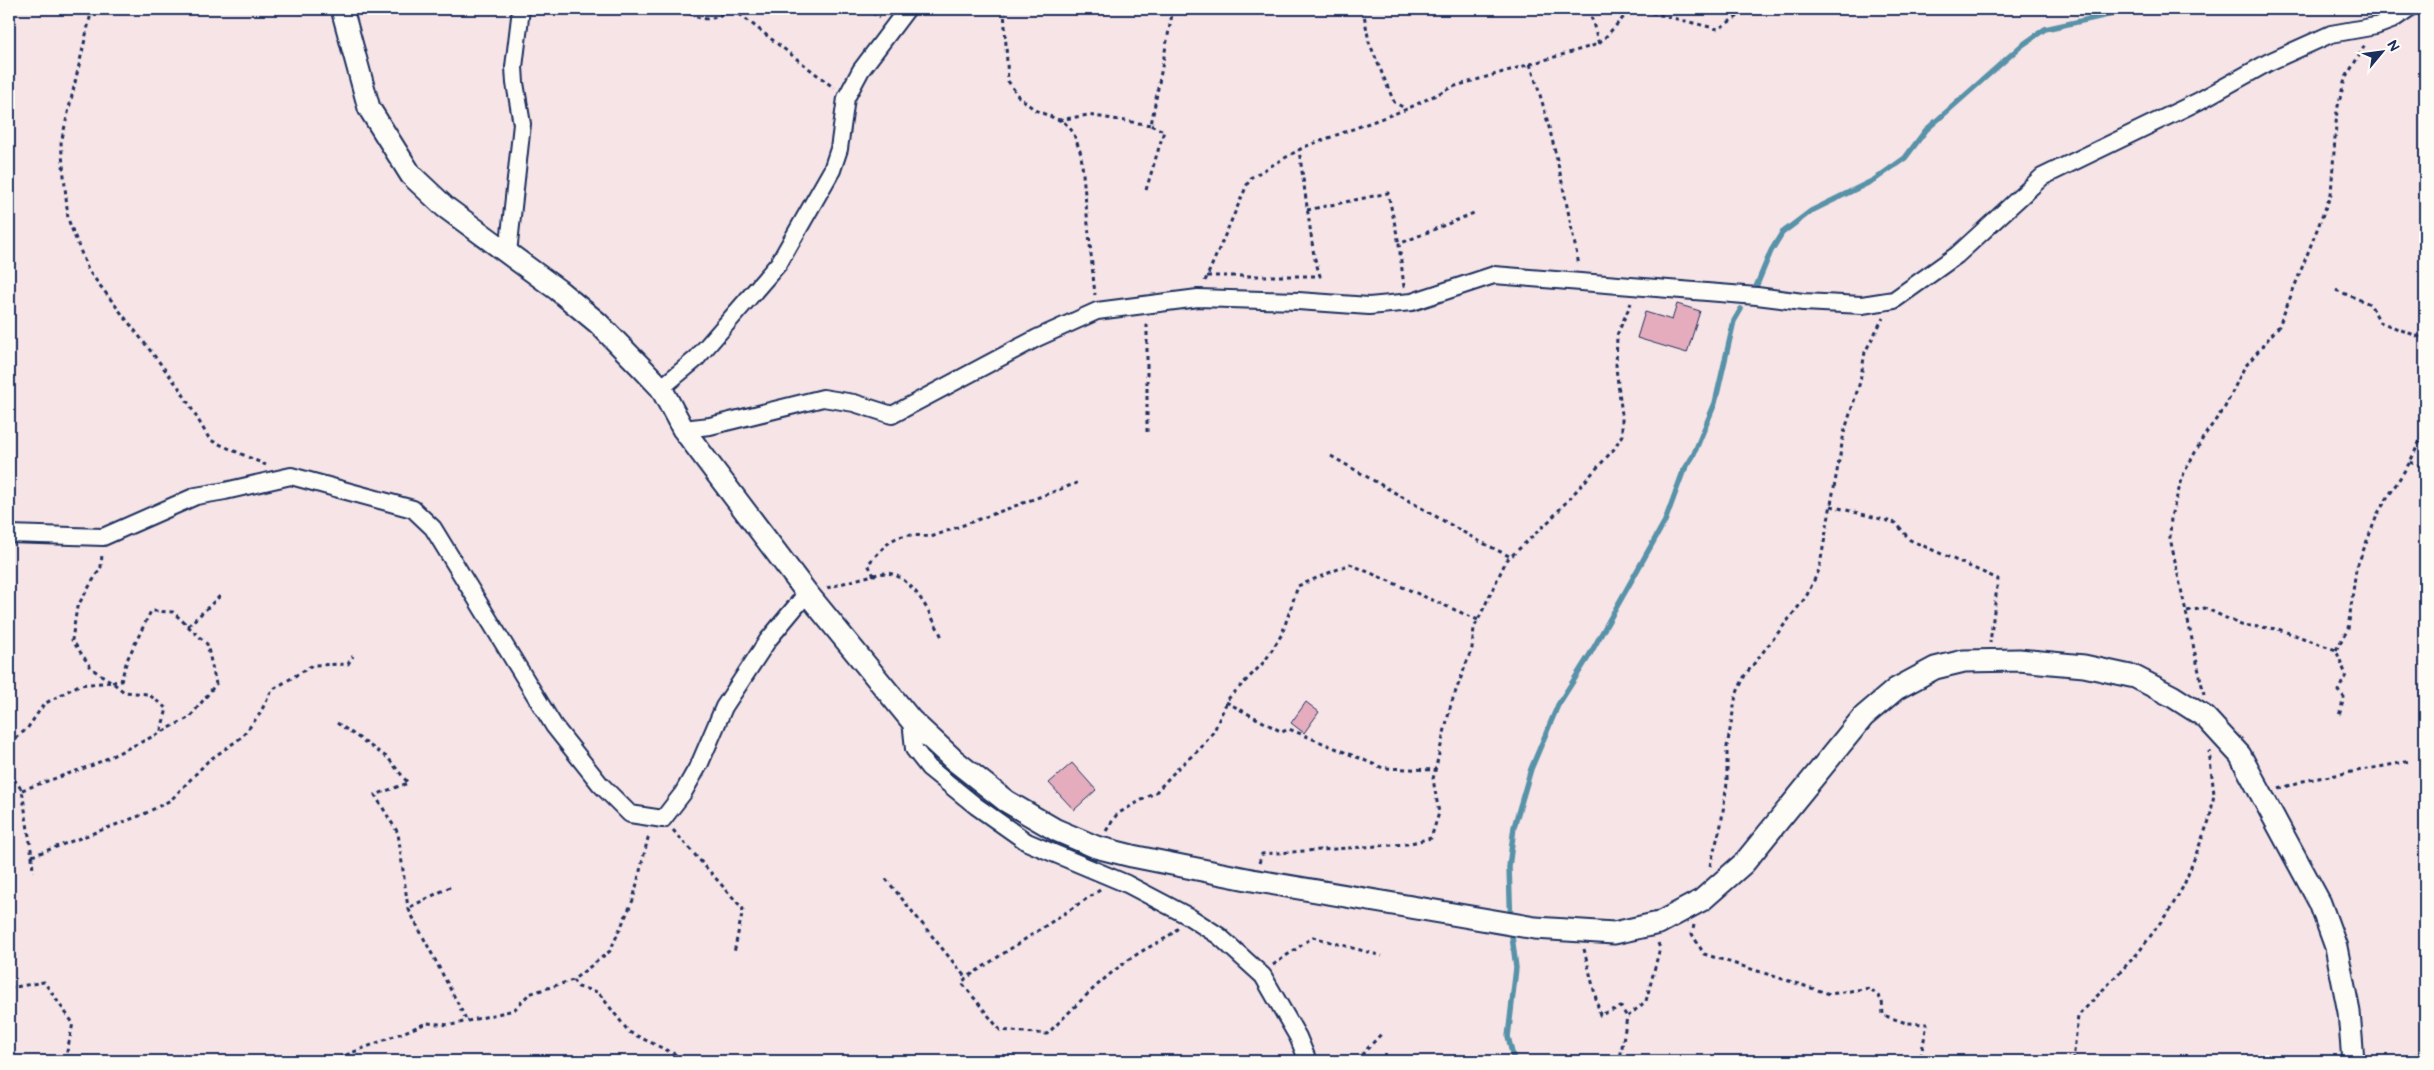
<svg xmlns="http://www.w3.org/2000/svg" width="2434" height="1070" viewBox="0 0 2434 1070" font-family="'Balsamiq Sans',sans-serif">
<rect width="100%" height="100%" fill="#f6e4e6"/>
<filter id="ink" filterUnits="userSpaceOnUse"><feTurbulence type="fractalNoise" baseFrequency=".02" numOctaves="2"/><feDisplacementMap in="SourceGraphic" scale="10" xChannelSelector="R" yChannelSelector="G"/><feConvolveMatrix kernelMatrix="1 2 1 2 8 2 1 2 1" color-interpolation-filters="sRGB"/></filter>
<g filter="url(#ink)">
<g fill="none" stroke-linecap="round" stroke-linejoin="round">
<!-- stream -->
<g stroke="#5992a9" stroke-width="5.5">
<polyline points="1756,287 1771,251 1782,233 1811,211 1874,180 1905,158 1926,130 2021,46 2045,29 2135,9"/>
<polyline points="1514,1061 1508,1037 1516,968 1511,928 1509,867 1514,827 1531,769 1558,705 1589,656 1665,521 1683,472 1693,456 1715,403 1734,321 1741,309"/>
</g>
</g>
<!-- building -->
<g fill="#e5acbe" stroke="#1b2f5e">
<polygon points="1677,304 1700,311 1687,353 1637,338 1645,312 1672,320"/>
<polygon points="1306,702 1319,712 1304,733 1291,723"/>
<polygon points="1072,763 1096,790 1074,810 1049,783"/>
</g>
<g fill="none" stroke-linecap="round" stroke-linejoin="round">
<defs>
<g id="minor">
<polyline points="508,253 522,124 515,83 514,67 521,9"/>
<polyline points="661,388 696,359 779,263 832,170 839,149 846,98 861,70 907,9"/>
<polyline points="683,429 710,426 823,398 854,403 892,415 1037,338 1097,311 1198,298 1298,301 1369,306 1412,302 1494,275 1757,296 1803,302 1862,305 1894,300 1957,255 2042,177 2199,101 2269,62 2331,34 2376,26 2392,20 2408,9"/>
<polyline points="9,534 103,537 196,496 225,491 291,476 413,509 433,528 554,726 600,784 630,814 663,819 683,793 700,763 724,707 768,640 807,593"/>
<polyline points="911,720 914,749 929,768 976,806 1027,842 1127,884 1188,916 1219,936 1263,976 1298,1037 1308,1061"/>
</g>
<polyline id="tertiary" points="342,9 369,108 411,175 445,207 558,290 598,323 644,370 661,388 683,429 807,593 911,720 954,760 1006,801 1056,830 1096,847 1132,856 1252,880 1535,928 1614,933 1659,923 1702,900 1744,863 1863,717 1896,689 1935,668 1964,661 2019,660 2084,666 2135,677 2172,696 2205,717 2240,755 2320,903 2336,947 2349,1012 2353,1061"/>
</defs>
<!-- minor casing -->
<use href="#minor" stroke="#1b2f5e" stroke-width="20"/>
<!-- tertiary casing -->
<use href="#tertiary" stroke="#1b2f5e" stroke-width="25"/>
<!-- path -->
<g stroke="#1b2f5e" stroke-width="3" stroke-dasharray="4 4" stroke-linecap="butt">
<polyline points="92,9 61,143 68,219 88,270 180,389 210,440 266,465"/>
<path d="M682,9C704,23 710,21 732,9"/>
<polyline points="733,9 834,88"/>
<polyline points="865,9 880,17"/>
<polyline points="1004,9 1008,81 1019,97 1035,110 1064,122 1073,132 1081,154 1095,295"/>
<polyline points="1363,9 1369,42 1394,102 1406,109"/>
<polyline points="1589,9 1599,44"/>
<polyline points="1636,9 1718,29 1743,13 1745,9"/>
<path d="M1530,64C1553,130 1565,197 1579,265"/>
<polyline points="1059,120 1088,115 1151,125 1173,9"/>
<polyline points="1146,190 1164,131 1150,125"/>
<polyline points="1307,210 1388,193 1399,244"/>
<polyline points="1207,276 1320,276 1314,256 1299,150"/>
<polyline points="1205,281 1250,178 1304,147 1407,109 1452,87 1599,44 1631,9"/>
<polyline points="1404,287 1399,244 1474,213"/>
<polyline points="2336,290 2370,304 2380,322 2425,339"/>
<polyline points="1147,432 1147,320"/>
<polyline points="1331,456 1477,540 1511,557"/>
<polyline points="2410,462 2425,468"/>
<polyline points="1831,506 1896,523 1910,540 1998,579 1990,643"/>
<path d="M874,576L868,564C892,539 894,531 931,537L1077,483"/>
<path d="M827,588C838,585 879,572 887,573C914,576 932,618 943,639"/>
<polyline points="2187,611 2205,608 2241,625 2278,629 2336,650 2346,675 2338,691 2344,697 2339,716"/>
<polyline points="188,626 220,596"/>
<polyline points="2336,650 2348,629 2356,569 2378,513 2410,462 2425,430"/>
<polyline points="112,682 121,681 127,660 151,611 173,612 207,644 216,684 190,717 160,733"/>
<polyline points="2204,695 2170,538 2171,516 2184,473 2204,436 2225,407 2244,368 2279,326 2331,194 2337,110 2345,79 2365,45"/>
<polyline points="1226,702 1282,732 1289,729 1383,768 1435,770"/>
<polyline points="337,723 388,758 408,783 375,795 398,833 408,908"/>
<polyline points="9,743 27,729 44,704 79,685 112,682 92,669 72,640 77,607 101,567 102,554"/>
<polyline points="9,773 22,790 32,856 33,872"/>
<polyline points="2279,789 2303,781 2411,761"/>
<polyline points="22,790 93,765 160,733 167,709 148,694 124,692 112,682"/>
<polyline points="673,830 743,909 734,953"/>
<polyline points="1106,831 1117,814 1156,792 1179,767 1200,749 1214,731 1228,699 1265,661 1282,634 1298,586 1350,564 1478,620"/>
<polyline points="32,856 142,815 171,800 208,761 242,737 259,715 272,690 313,665 348,664 353,656"/>
<polyline points="1259,863 1262,854 1407,844 1431,838 1439,813 1433,779 1451,704 1472,648 1474,628 1478,620 1506,561 1550,520 1614,449 1622,435 1622,415 1616,368 1617,335 1631,303"/>
<polyline points="1710,866 1721,825 1727,783 1727,747 1736,695 1745,675 1806,597 1819,570 1844,433 1860,382 1865,352 1883,318"/>
<polyline points="886,879 966,978"/>
<polyline points="450,887 408,908 467,1021"/>
<path d="M1100,890L966,978L962,983L1000,1030L1047,1034C1075,1007 1103,976 1136,955C1152,944 1164,942 1178,928"/>
<polyline points="1694,925 1692,934 1704,954 1830,994 1870,988 1882,1000 1883,1015 1906,1023 1927,1024 1920,1061"/>
<polyline points="1584,949 1600,1015 1621,1007 1627,1017"/>
<polyline points="1273,965 1313,937 1382,956"/>
<polyline points="573,980 578,987 598,992 629,1032 689,1061"/>
<polyline points="9,988 44,982 73,1023 65,1061"/>
<polyline points="331,1061 427,1023 451,1025 514,1010 529,994 573,980 610,951 633,900 648,838 651,834"/>
<polyline points="1356,1061 1383,1032"/>
<polyline points="1616,1061 1620,1059 1627,1017 1646,1001 1660,948 1657,941"/>
<polyline points="2073,1061 2078,1016 2138,953 2171,908 2184,885 2210,818 2214,794 2209,751"/>
<polyline points="2398,1061 2425,1052"/>
</g>
<!-- minor -->
<use href="#minor" stroke="#fdfcf7" stroke-width="16"/>
<!-- tertiary -->
<use href="#tertiary" stroke="#fdfcf7" stroke-width="21"/>
</g>
</g>
<!-- margin -->
<rect width="2434" height="1070" fill="none" stroke="#fdfcf7" stroke-width="30"/>
<rect x="15" y="15" width="2404" height="1040" fill="none" stroke="#1b2f5e" stroke-width="2" filter="url(#ink)"/>
<!-- north arrow -->
<g transform="translate(2382 52) rotate(61)" stroke="#fdfcf7" stroke-width="4" paint-order="stroke">
<path d="M0-4L9 19L0 12L-9 19Z" fill="#1b2f5e"/>
<text y="-8" font-size="14" font-weight="bold" text-anchor="middle" fill="#1b2f5e">N</text>
</g>
</svg>
